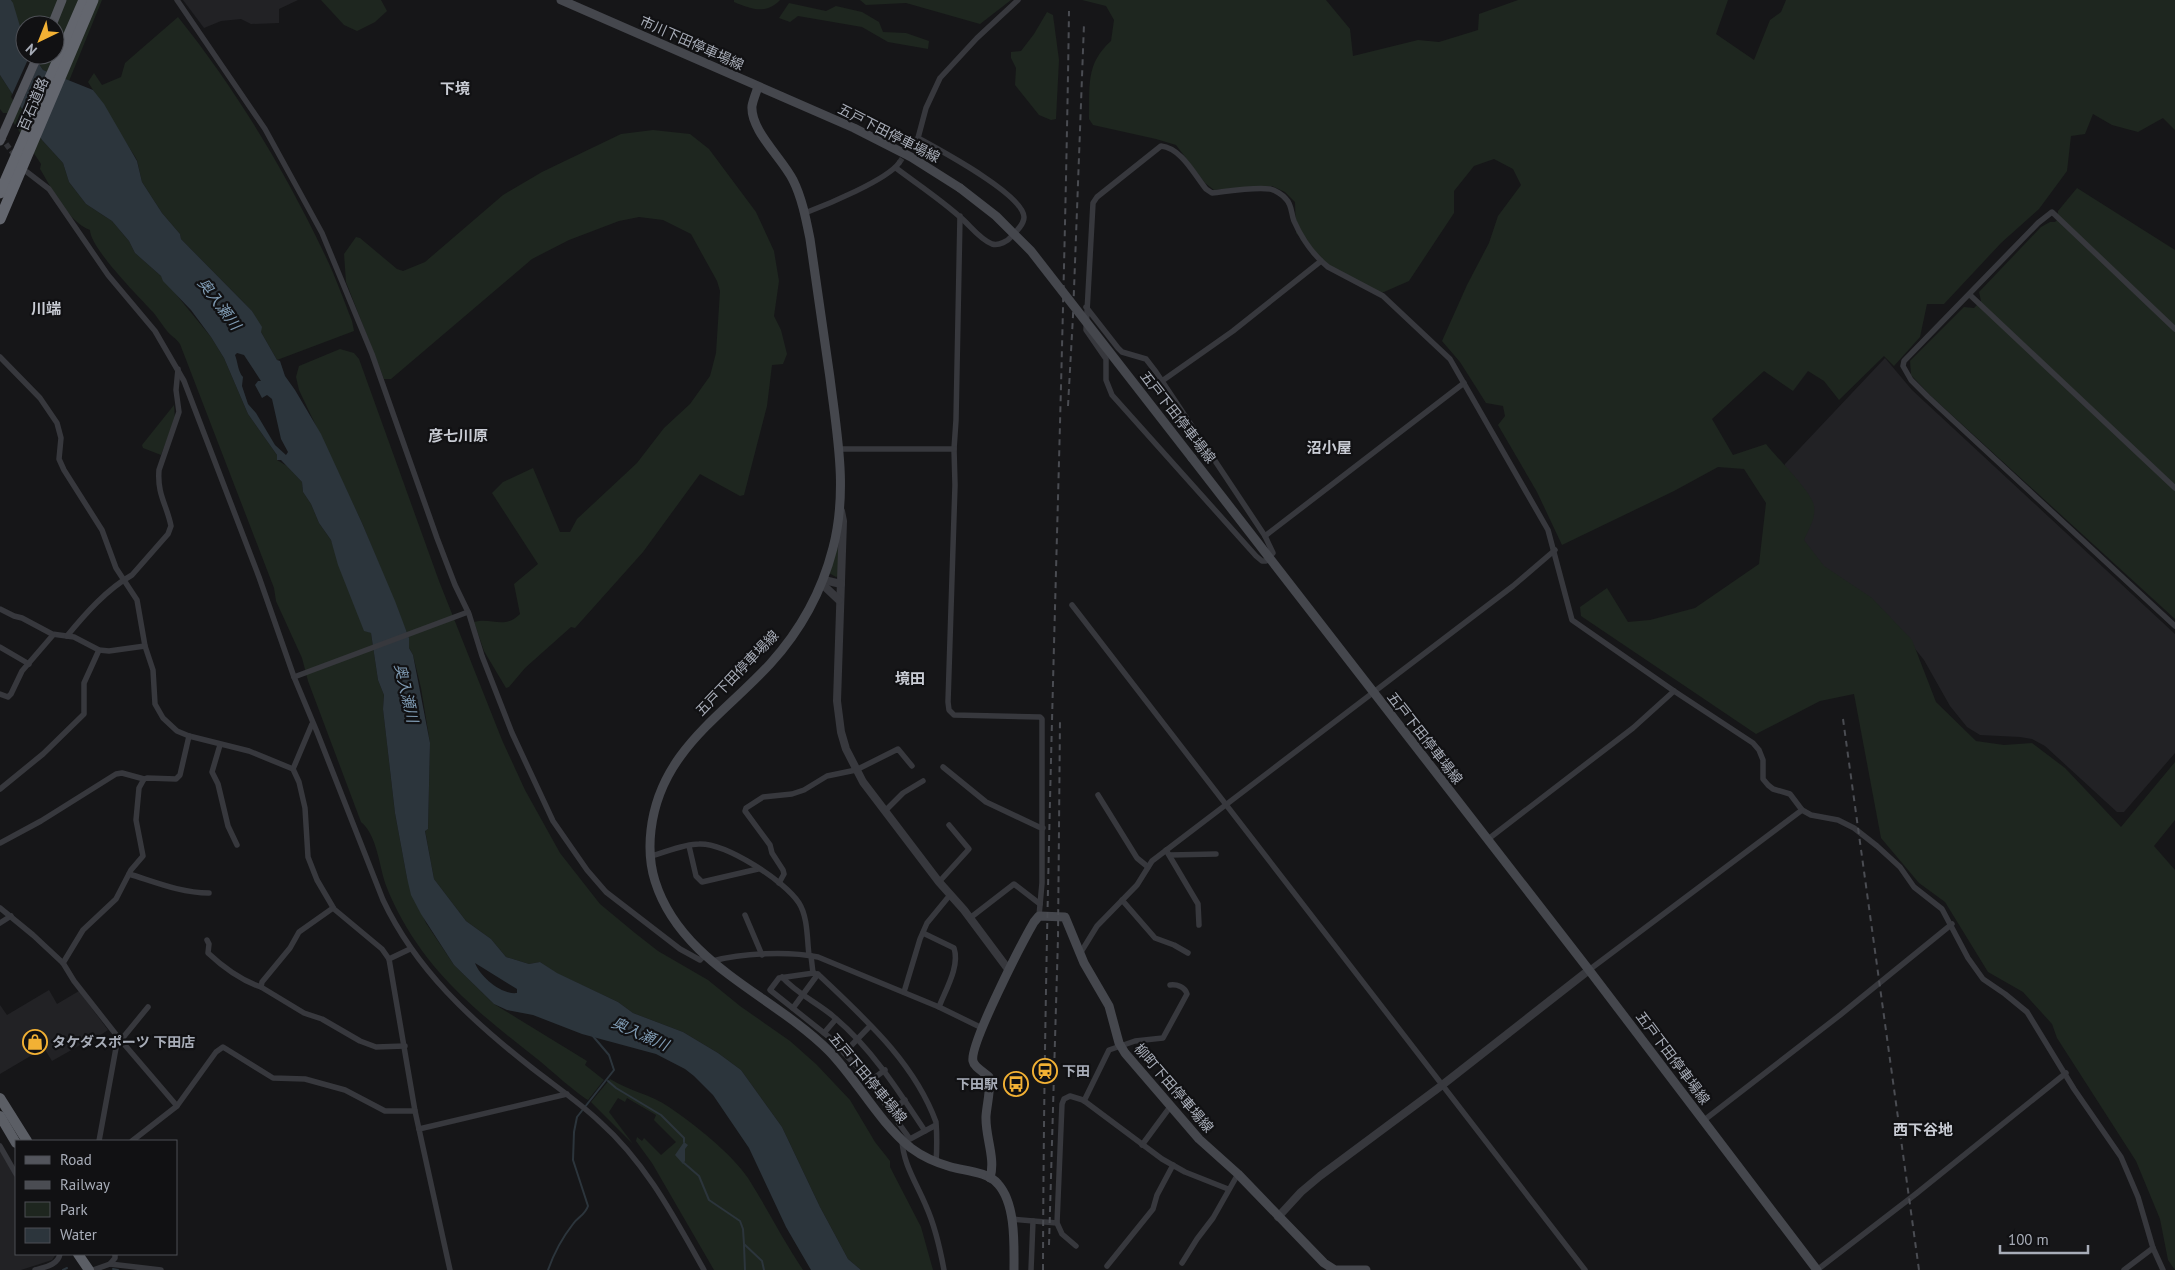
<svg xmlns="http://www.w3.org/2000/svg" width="2175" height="1270" viewBox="0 0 2175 1270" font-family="'PT Sans','Noto Sans JP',sans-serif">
<rect width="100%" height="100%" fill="#161618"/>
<!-- built -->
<g fill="#222225">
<polygon points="183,0 298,0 279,9 279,23 251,24 241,19 221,21 204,28"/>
<polygon points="1885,358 1912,390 2175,634 2175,753 2124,812 2117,812 2045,746 2032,739 2020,737 1980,735 1967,727 1950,706 1924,660 1908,640 1805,566 1780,481 1785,464"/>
<polygon points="49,990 57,1004 79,991 108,1030 84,1046 82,1044 52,1061 44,1048 0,1074 0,1005 7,1015"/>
<polygon points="0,1151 16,1177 16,1254 56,1254 52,1260 21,1270 0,1270"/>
</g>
<!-- green -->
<g fill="#1e261f">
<polygon points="11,0 102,0 69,81 43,70 33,55 55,55 55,25 25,25 25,43"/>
<polygon points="321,0 381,0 387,11 375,22 357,31 344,25"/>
<path d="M734,0H780C766,15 751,9 734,2Z"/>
<polygon points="860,0 1011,0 980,24 906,3 866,5"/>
<path d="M1082,0H1326L1350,29L1353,56L1418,40L1439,42L1478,30L1479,14L1518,0H1728L1716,34L1754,60L1770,20L1781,12L1786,0H2175V130L2163,118L2138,132L2112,125L2093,114L2085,134L2071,136L2067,171L2039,209L2001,243L1944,304H1927L1920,337L1894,366L1884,356L1839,400L1824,381L1808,371L1793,391L1764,371L1712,419L1733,455L1766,444C1776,457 1812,492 1814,506C1816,518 1809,529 1804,540L1824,566L1872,598L1912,640L1936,702L1976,741L2004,745L2032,743L2065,768L2121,827L2175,762V820L2154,846L2175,870V1270L2168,1260L2160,1219L2136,1161L2057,1038L2052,1024L2023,992L1988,972L1945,902L1919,883L1881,838L1854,694L1820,701L1756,734L1581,616L1580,607L1607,588L1628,622L1650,620L1695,608L1759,564L1766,503L1744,469L1718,467L1674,491L1562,545L1537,492L1498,425L1505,416L1503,406L1486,403L1460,362L1442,341L1467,285L1489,243L1498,216L1521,185L1513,169L1494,159L1474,166L1454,191V213L1409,281L1377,295L1322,262L1296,233L1295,202L1285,192L1272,186L1214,190L1205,183L1176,145L1156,139L1093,125L1089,119C1090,87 1085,64 1111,41L1114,20L1106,6Z"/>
<polygon points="789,3 826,11 836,6 862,12 879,22 883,32 906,33 929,41 928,49 888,42 862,27 798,16 790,22 779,18"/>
<polygon points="1047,12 1053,15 1059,60 1056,119 1051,120 1039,115 1015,85 1016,68 1011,58 1011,52 1021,51 1034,34"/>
<path d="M178,17C235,88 284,169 323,251C334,273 343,298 352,321L354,331L277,360L261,332L252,311L181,239L180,234L162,213L142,182L137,160L88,82L94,73L102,85L121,77L125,63Z"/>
<path d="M0,75L42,140L63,163L69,182L86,204L112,221L129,241L135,253L161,276L211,337L224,358L248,414L277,455V460L287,466L302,482L303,492L311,504L319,523L331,540L366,631L371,633L378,680L384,695L383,709L395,813L407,878L426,923L454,965L494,1004L587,1061L585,1065L604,1080L588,1100C575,1092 554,1073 541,1062C483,1016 433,979 398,912C394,904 390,896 387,888C379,868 378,836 361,822L308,681L302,658L276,601L274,588L180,344C176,338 171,336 167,331C162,325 158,318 153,312C139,297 90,248 90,230C69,223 51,187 40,169L41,164L7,113H3L0,109Z"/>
<path d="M653,130L690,134L709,149L756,212L774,251L779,281L774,316L781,330L787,354L783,364L772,365L767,406L744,495L740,496L700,474L643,552L575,628L571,627L525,668L509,687L506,688L484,651L474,622C492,617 504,630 520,614L514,584L538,564L492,493L503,482L533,468L560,532H570L577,519L637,463L664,428L690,404L710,376L716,353L720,291L717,281L691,234L663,220L639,217L619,221L569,240L532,259L391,379H384L346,282L344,254L356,237L360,238L397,269L403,271L425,262L503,195L542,172L621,134Z"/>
<polygon points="2077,188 2175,250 2175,619 1931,396 1911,375 1910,361 1964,307 1974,308 1981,301 1979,292 2041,227 2050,222 2055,222 2058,219 2058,211"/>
<polygon points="340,349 354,353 359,359 439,581 502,740 525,790 560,853 600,904 635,933 658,951 708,980 740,1006 790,1041 816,1064 850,1100 875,1142 890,1161 890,1167 921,1227 933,1270 861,1270 848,1259 820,1207 782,1127 741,1070 718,1053 683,1032 633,1013 618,1002 556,973 540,962 529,964 506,957 491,939 466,921 434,879 425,830 428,829 430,743 421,688 413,655 409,648 409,638 362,523 299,390 296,377 299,366"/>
<polygon points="174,405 175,419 161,455 143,448 142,445"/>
<polygon points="838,546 840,547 839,576 836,577 829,573"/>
<path d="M610,1079C629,1091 650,1094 669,1107C693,1123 732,1154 748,1178C767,1208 783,1240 803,1270H714L652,1163L636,1141L637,1137L642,1141L644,1138L661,1155L676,1142L654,1120L656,1115L627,1098L625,1102L618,1098L609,1112L633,1144L591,1102Z"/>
</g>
<!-- water -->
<g fill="#2c353c" fill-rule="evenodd">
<path d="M0,0H11L13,3L25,43V55H33L43,70L93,90L104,104L137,161L142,182L162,213L180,234L181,239L252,311L262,327L261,332L277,360L280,361L285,376L295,390L321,434L362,523L395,601L409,638V648L413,655L430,743L428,829L425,831L434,879L466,921L491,939L506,957L529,964L540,962L557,973L618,1002L633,1013L683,1032L718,1053L741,1070L782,1127L820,1207L848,1259L861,1270H811L786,1227L749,1148L713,1095L694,1076L685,1069L656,1054L582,1034L533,1015L507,1010L494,1004L454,965L421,914L411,895L407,878L395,813L383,709L384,695L378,680L371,633L364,631L338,565L331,540L319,523L311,504L303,492L302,482L281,460H277V455L248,414L224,358L211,337L191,310L163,281L161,276L135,253L129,241L112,221L86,204L69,182L63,163L42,140L0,75ZM237,353L244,355L261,381H258L255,385L262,398L267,395L272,399L281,439L288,452L286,455L275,445L256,413L248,404L242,386L243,377C238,372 238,363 235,355ZM475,963L517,989V993C502,995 480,977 475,963Z"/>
<polygon points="684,1142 688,1145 685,1149 685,1161 683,1164 675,1155"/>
</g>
<!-- pier -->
<polygon fill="#161618" points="30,55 36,55 40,61 19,109 11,97"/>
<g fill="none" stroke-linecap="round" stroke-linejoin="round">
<!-- stream -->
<g stroke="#2c353c" stroke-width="2">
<polyline points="608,1081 616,1088 661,1115 684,1138 684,1142"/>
<polyline points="684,1163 699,1176 709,1200 740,1221 743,1229 744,1244 762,1261 764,1270"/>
<polyline points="744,1245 745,1270"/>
<polyline points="113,1269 118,1270"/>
<polyline points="63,1270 67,1268"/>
<path d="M548,1270C554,1253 562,1238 573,1224C578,1217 585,1215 588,1206L573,1160L574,1132L577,1117L614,1070L609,1055L592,1035"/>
</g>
<!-- minor-tunnel -->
<g stroke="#333438" stroke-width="5.5" stroke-dasharray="5.5 3" stroke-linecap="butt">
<polyline points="1,137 15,156"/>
<polyline points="899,163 911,146"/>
</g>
<!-- minor -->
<g stroke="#37383d" stroke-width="5.5">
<polyline points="177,0 265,129 322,233 372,354 437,538 455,585 469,614 482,656 512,733 553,821 587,870 606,892 680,949 700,960 705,955"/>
<polyline points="911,146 918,138 926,108 940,78 977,38 1018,0"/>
<path d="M896,168C917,184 940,199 960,217C970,225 979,239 992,244C999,246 1008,241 1012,236C1017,231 1024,224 1024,217C1023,194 938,149 918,138"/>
<path d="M27,172L49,189L108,275L155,331L184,381L259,577L294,677L317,732L383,900C416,970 472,1021 532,1068C555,1086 579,1102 600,1122C646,1163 674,1217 704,1270"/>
<path d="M805,213C826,205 887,180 899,163"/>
<polyline points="960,216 956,420 954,449 955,485 948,702 949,710 954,715 1040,717 1042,719 1042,883 1039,916"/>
<polyline points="1970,295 2175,488"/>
<path d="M1086,307L1118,348L1122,352L1146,359L1156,372L1265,536L1273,553L1266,561H1262L1256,556L1112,395L1106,380V359L1086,330L1093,203L1097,197L1161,146C1181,148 1194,174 1206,189L1212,193C1230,191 1252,187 1270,189C1275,190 1283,195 1286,199C1292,205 1291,213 1294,221C1302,239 1313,255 1328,267L1383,296L1450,359L1548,530L1572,620L1674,691L1753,743L1759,750L1763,760V779L1768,785L1773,789L1790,794L1802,810L1811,815L1838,820L1854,828L1877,846L1900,867L1914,887L1942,909L1968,958L1983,979L2005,994L2027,1012L2074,1089L2121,1157L2138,1197L2153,1248L2163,1270"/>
<polyline points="2175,329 2052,212 2038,223 1904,361 1903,366 1911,380 1928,397 2175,626"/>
<polyline points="0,357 40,398 57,423 61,438 59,459 64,470 102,530 116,568 137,600 145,646 153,670 155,704 163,718 177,731 189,736 249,751 293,769 299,782 305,808 308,857 317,880 334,909 382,949 389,959 415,1111 450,1270"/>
<polyline points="1162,381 1233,331 1321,261"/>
<polyline points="840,449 954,449"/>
<polyline points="1265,536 1464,383"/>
<polyline points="1072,605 1585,1270"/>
<polyline points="0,609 14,616 22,618 52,634 74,637 99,650 109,651 145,646"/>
<path d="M67,636C85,614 107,589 132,575L168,534L171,526C167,505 157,495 159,470L179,412L176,390L178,369"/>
<polyline points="0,647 29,664"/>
<polyline points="294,677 468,612"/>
<polyline points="0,694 8,697 11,694 22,671 53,635"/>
<polyline points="220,745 212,772 218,784 228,826 237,845"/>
<polyline points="943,767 986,802 1039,827 1043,828"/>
<polyline points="293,769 312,724"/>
<polyline points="0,789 43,754 84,714 84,683 99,650"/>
<polyline points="1098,795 1137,858 1148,867"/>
<polyline points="885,811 903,793 923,781"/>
<polyline points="1487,840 1633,728 1674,691"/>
<polyline points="0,843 41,821 116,774 122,773 144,779"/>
<polyline points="689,846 696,876 702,882 758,869"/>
<polyline points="1166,850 1198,904 1199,925"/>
<polyline points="1170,855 1216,854"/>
<path d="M651,856C666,852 684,844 699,844C726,843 785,881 799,903C808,917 807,940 809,955"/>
<path d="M129,874C155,882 181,893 209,893"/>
<polyline points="939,882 969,849 949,825"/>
<polyline points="779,883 784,874 783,870 772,853 770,845 745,811 746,808 763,797 792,794 804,790 827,776 856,770 898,749 912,766"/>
<polyline points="1122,900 1155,938 1174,945 1188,953"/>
<polyline points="0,908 33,935 63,963 74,981 118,1037 177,1106"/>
<polyline points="333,908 299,932 290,948 262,982 261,987 304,1013 322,1019 360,1041 376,1047 405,1046"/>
<polyline points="745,915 762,955"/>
<polyline points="970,918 1014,884 1040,904"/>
<polyline points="0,923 11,916"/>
<path d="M923,933L954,948C960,966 946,989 939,1007"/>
<path d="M207,940L209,944L208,953C224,968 240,980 261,987"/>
<polyline points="1081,952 1097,926 1137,885 1152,861 1513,586 1555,550"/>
<polyline points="811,956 813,973"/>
<polyline points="389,959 410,949"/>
<path d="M713,961C742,953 788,951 818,957L939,1007L982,1028"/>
<polyline points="63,963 83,930 116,899 131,870 143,856 136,820 139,788 144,779 147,778 176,779 180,775 189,736"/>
<polyline points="1589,970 1802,810"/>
<path d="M782,977C797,994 818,1003 834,1017C872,1049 898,1090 925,1131"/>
<polyline points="904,992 920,939 927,923 950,895"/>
<polyline points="793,1008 818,974"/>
<polyline points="824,1033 836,1019"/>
<polyline points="121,1040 148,1007"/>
<polyline points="844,1053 870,1026"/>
<polyline points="870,1081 885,1070"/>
<path d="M1084,1101L1109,1050L1135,1041L1163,1038L1187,994C1185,987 1177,984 1170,985"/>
<polyline points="891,1111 905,1100"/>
<polyline points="1703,1121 1840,1015 1952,924"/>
<path d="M936,1125L910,1139L863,1073L829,1037L770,990L779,978L814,973L820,976C865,1019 914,1062 936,1122C937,1135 937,1148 936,1162"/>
<polyline points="419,1129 567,1094"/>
<path d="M902,1140C903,1164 917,1184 926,1206C935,1226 940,1248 944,1270"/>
<polyline points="99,1141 118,1037"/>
<polyline points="132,1141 177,1106 216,1052 223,1047 273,1078 305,1079 345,1090 385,1111 415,1111"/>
<polyline points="1142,1145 1170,1107"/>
<polyline points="0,1146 16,1174"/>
<polyline points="1011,1219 1057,1223"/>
<polyline points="1076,1246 1062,1234 1057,1223 1062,1104 1064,1099 1070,1096 1083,1100 1162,1159 1185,1172 1228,1189"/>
<polyline points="1182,1263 1197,1239 1213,1218 1238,1174"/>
<polyline points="110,1264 161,1270"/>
<polyline points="1107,1266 1153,1209 1157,1195 1173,1165"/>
<path d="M35,1270C45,1267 58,1265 60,1254"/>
<polyline points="93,1270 110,1264 115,1258 115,1254"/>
<polyline points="1031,1270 1033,1221"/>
<polyline points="1817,1270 1917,1193 2066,1073"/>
<polyline points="2124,1270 2153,1248"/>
</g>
<!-- tertiary -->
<g stroke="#37383d" stroke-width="8">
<polyline points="841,511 843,521 837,701 841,732 846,749 863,782 939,882 964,910 1008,969"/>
<polyline points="824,580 841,584"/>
<polyline points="822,584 839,600"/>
<polyline points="1278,1217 1301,1192 1320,1176 1441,1086 1589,970"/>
</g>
<!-- secondary -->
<g stroke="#45474d" stroke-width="9">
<polyline points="561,0 854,128 911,157 960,188"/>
<path d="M758,87C756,93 753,100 752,106C750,130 782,158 793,180C802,198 806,219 810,239C817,285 823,332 830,378C837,435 848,490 833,548C822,591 800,631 770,664C721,717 660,752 651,830C649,847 650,865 655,881C681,964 772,994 829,1051C858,1081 878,1121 911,1148C923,1157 937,1163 951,1167C966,1171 988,1172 998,1184C1016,1204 1014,1245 1014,1270"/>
<polyline points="1192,458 1589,970 1817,1270"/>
<path d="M990,1178C996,1158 985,1137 986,1116C987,1103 991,1090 989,1077C984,1072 974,1067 973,1061C969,1045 1023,941 1034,922L1039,916L1065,917L1084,963L1109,1006L1119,1043L1125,1053L1199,1139L1238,1174L1324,1263L1335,1270H1366"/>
</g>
<!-- primary -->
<g stroke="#53555c" stroke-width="9">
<polyline points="52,25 62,0"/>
<polyline points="0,141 38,55"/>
</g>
<!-- trunk -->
<g stroke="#5b5e65" stroke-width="10">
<polyline points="0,1098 27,1141"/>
<polyline points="0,1116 16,1143"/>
<polyline points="78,1254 89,1270"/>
</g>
<!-- motorway -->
<g stroke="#63666e" stroke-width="11">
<polyline points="0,193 84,0"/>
<polyline points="0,219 93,0"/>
</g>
<!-- rail -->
<g stroke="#4a4c52" stroke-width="2" stroke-dasharray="6 5" stroke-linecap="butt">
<polyline points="1068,406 1073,316 1084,24"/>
<polyline points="1843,719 1919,1270"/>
<polyline points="1049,1245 1058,938 1060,718"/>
<path d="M1043,1270C1044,850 1063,431 1069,11"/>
</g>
<!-- secondary-bridge -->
<polyline stroke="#45474d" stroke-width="9" points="960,188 996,216 1031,251 1192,458"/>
</g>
<!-- icons -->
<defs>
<symbol id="shop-ring" viewBox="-11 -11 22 22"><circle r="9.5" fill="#111113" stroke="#f2b134" stroke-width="1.5"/><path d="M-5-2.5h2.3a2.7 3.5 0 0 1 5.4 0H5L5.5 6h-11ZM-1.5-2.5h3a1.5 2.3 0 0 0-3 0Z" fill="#f2b134"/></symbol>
<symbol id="station-ring" viewBox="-11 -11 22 22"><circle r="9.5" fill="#111113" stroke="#f2b134" stroke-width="1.5"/><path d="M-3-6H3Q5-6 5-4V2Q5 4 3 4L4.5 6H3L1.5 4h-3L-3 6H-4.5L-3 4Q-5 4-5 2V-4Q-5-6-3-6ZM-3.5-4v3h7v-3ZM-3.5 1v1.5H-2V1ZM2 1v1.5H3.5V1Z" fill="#f2b134"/></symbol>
<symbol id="bus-ring" viewBox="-11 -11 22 22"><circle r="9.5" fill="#111113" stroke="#f2b134" stroke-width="1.5"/><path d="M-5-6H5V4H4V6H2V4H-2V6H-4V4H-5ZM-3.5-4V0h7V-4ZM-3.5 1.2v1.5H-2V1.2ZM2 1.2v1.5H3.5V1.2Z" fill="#f2b134"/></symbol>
</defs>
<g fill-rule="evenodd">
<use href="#shop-ring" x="21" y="1028" width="28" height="28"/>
<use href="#station-ring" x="1031" y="1057" width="28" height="28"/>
<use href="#bus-ring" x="1002" y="1070" width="28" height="28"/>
</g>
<g text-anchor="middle" stroke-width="4.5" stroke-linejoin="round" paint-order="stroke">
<!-- street labels -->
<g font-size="14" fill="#a8adb8" stroke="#111113">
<text transform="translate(692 43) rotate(24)" y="5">市川下田停車場線</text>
<text transform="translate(33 104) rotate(-67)" y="5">百石道路</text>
<text transform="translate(889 133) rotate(27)" y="5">五戸下田停車場線</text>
<text transform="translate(1178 417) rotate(52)" y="5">五戸下田停車場線</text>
<text transform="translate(737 673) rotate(-46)" y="5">五戸下田停車場線</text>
<text transform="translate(1425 738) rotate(52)" y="5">五戸下田停車場線</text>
<text transform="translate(1673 1058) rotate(53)" y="5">五戸下田停車場線</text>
<text transform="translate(868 1078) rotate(50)" y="5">五戸下田停車場線</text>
<text transform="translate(1174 1088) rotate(49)" y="5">柳町下田停車場線</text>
</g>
<!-- poi labels -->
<g font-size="14" font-weight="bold" fill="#a8adb8" stroke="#111113" text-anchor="start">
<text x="52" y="1047">タケダスポーツ 下田店</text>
<text x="1062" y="1076">下田</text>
<text x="998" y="1089" text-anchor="end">下田駅</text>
</g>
<!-- neighbourhood labels -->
<g font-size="15" font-weight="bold" fill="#c9ccd4" stroke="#111113">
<text x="455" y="94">下境</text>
<text x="46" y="314">川端</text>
<text x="458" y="441">彦七川原</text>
<text x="1329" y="453">沼小屋</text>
<text x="910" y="684">境田</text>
<text x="1923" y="1135">西下谷地</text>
</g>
<!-- water labels -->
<g font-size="15" font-style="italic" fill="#7f9bb3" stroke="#111113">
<text transform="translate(219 304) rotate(53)" y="5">奥入瀬川</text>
<text transform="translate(406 693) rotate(77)" y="5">奥入瀬川</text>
<text transform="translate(640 1034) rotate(24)" y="5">奥入瀬川</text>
</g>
</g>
<!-- legend -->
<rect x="15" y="1140" width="162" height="115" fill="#111113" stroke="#4d4f55"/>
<rect x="25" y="1156" width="25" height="8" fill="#53555c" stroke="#4d4f55"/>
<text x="60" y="1165" font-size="15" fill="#a8adb8">Road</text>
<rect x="25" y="1181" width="25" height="8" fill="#4a4c52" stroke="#4d4f55"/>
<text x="60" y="1190" font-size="15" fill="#a8adb8">Railway</text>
<rect x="25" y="1202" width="25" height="15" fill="#1e261f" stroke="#4d4f55"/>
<text x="60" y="1215" font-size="15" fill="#a8adb8">Park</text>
<rect x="25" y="1228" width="25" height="15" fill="#2c353c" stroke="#4d4f55"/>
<text x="60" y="1240" font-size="15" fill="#a8adb8">Water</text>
<!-- north arrow -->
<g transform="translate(40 40) rotate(223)"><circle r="24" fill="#111113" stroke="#4d4f55"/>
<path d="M0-4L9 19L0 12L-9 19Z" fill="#f2b134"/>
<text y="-8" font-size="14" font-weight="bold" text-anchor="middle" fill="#a8adb8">N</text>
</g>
<!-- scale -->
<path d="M2000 1245v8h88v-8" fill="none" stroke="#a8adb8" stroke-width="2.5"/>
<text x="2008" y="1245" font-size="15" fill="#a8adb8" stroke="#111113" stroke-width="4" paint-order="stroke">100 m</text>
</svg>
